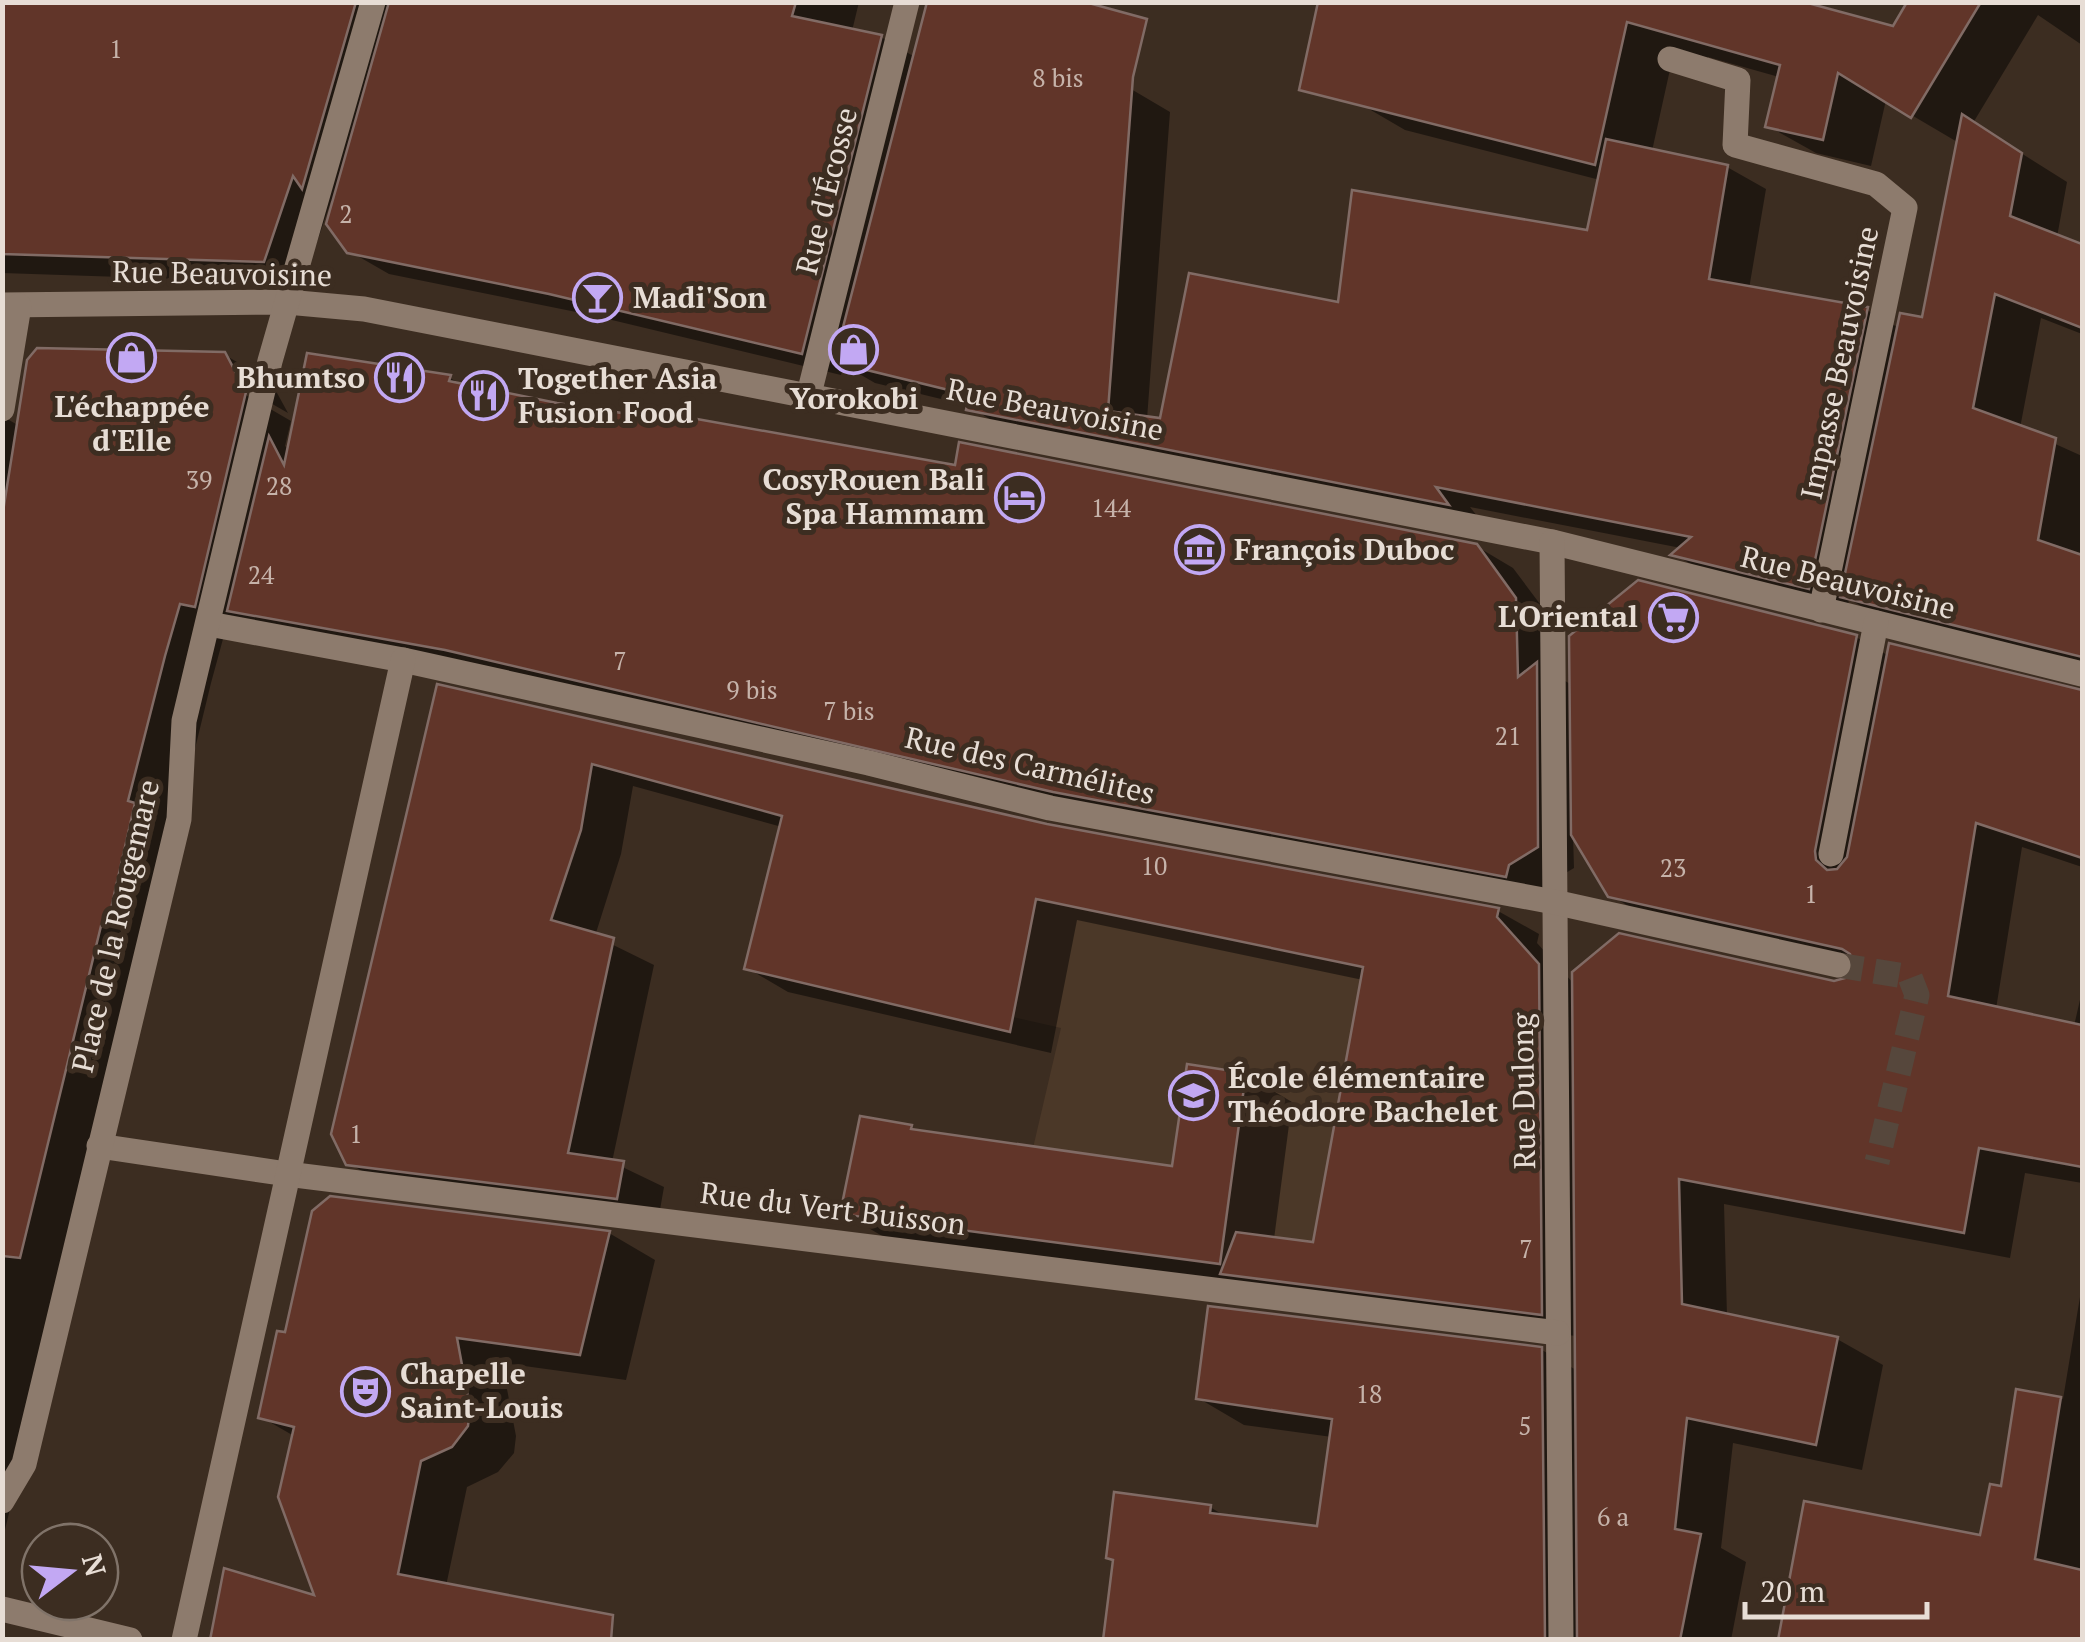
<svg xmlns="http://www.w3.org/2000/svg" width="2085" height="1642" viewBox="0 0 2085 1642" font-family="'PT Serif',serif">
<rect width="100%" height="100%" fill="#3c2d21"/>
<!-- built -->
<polygon fill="#4b3828" points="1042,834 1414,910 1323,1243 1281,1238 1275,1271 1019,1238 1033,1148 1061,1028 1013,1017"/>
<!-- shadow -->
<g fill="#0007" fill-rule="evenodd">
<path d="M2,2H859L852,31L881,37L913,56L916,44L1131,89L1170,112L1147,419L1162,421L1340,305L1589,233L1600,180L1405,130L1357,102L1379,2L1894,28L1910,2H2082V45L2038,15L1973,123L2067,182L2057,237L2082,247V334L2041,318L2020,428L2082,456V671L1889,622L1849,599L1847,610L1711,576L1674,554L1681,548L1470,507L1484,525L1007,431L970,406L875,383L844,365L841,375L591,315L389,274L349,251L335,202L331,201L303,283L2,273ZM1708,57L1779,77L1768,126L1816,153L1871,166L1886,100L1959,143L1924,320L1899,328L1867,310L1749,289L1766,189L1727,167L1652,151L1671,65L1705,72Z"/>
<polygon points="225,355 271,382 288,413 236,383 234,388 291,421 285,446 290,451 450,378 466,387 556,406 1476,546 1513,568 1552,620 1553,674 1572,685 1856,637 1889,656 2082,692 2082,867 2022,847 1996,1009 2074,1026 2082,991 2082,1183 2025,1173 2010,1258 1724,1204 1727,1316 1837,1339 1883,1365 1862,1470 1733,1443 1721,1548 1746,1562 1731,1640 1105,1640 1210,1507 1228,1518 1319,1529 1332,1437 1244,1425 1198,1398 1542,1350 1576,1370 1576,1336 1264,1297 889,1240 843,1213 911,1127 921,1133 1175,1169 1246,1075 1292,1102 1274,1239 1315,1245 1363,980 1077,920 1051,1053 788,992 747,968 782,827 633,786 621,854 595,936 654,965 612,1162 664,1187 658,1221 390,1187 348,1163 439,687 1046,826 1498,911 1539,934 1537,943 1574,984 1835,983 1851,979 1857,967 1657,923 1610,895 1573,835 1574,868 1544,886 1542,896 1092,812 266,630 244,618 241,632 226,628 211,683 2,1542 2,416 16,424 29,361"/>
<polygon points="609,1233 655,1260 626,1380 502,1363 516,1436 514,1453 498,1472 467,1487 446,1586 318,1599 294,1436 261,1417 287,1335"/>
<polygon points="2082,1285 2082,1640 1780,1640 1982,1538 2003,1489 2018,1392 2063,1399"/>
</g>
<!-- building -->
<g fill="#613529" stroke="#816b65" stroke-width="2.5">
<polygon points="2,2 356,2 302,189 293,176 264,262 2,254"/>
<polygon points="389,2 796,2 792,16 882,35 802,354 549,294 347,253 326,224"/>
<polygon points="927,2 1085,2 1147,19 1133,77 1108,411 1160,418 1189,273 1338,302 1352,190 1587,230 1606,139 1728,165 1709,279 1868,307 1809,589 1670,555 1691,537 1436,487 1449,505 966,410 969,395 834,362"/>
<polygon points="1318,2 1804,2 1893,26 1907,2 1981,2 1911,118 1838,73 1823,140 1765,127 1780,65 1627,22 1595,165 1299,90"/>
<polygon points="1962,114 2022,153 2010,216 2082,244 2082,328 1995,294 1973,408 2056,438 2038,540 2082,555 2082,657 1840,597 1900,313 1922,317"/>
<polygon points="37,348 225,352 246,392 195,607 180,604 165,656 128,801 135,803 107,926 101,926 20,1258 2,1256 2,518 27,360"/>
<polygon points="307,353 451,375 449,381 557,403 622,413 624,406 955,465 959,442 1477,544 1516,598 1518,677 1537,662 1538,847 1509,865 1506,877 1053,792 445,650 227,611 269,436 284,465"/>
<polygon points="1638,580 1857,635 1815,851 1816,860 1827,870 1837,869 1847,857 1889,643 2082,690 2082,858 1976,823 1948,996 2082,1025 2082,1167 1979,1148 1964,1233 1679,1179 1682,1304 1838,1337 1816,1445 1687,1418 1675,1529 1701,1534 1680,1640 1577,1640 1572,972 1619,933 1834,981 1849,977 1854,968 1850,954 1842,949 1608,897 1571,835 1569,636"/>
<polygon points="437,684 1047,824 1499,908 1497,917 1539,964 1542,1315 1220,1274 1236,1232 1313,1242 1363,967 1036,899 1010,1032 744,969 782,816 592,764 581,830 551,920 614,938 568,1153 624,1161 617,1199 346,1165 331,1134"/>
<polygon points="1187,1064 1246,1073 1220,1264 840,1214 860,1116 912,1125 911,1129 1172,1166"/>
<polygon points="330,1196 610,1231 580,1355 457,1338 470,1408 468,1426 452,1447 421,1461 398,1574 613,1615 611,1640 210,1640 224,1568 314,1595 278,1497 294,1427 258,1418 277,1331 285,1332 312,1211"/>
<polygon points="1208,1306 1542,1347 1545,1640 1103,1640 1113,1560 1106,1558 1114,1492 1211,1505 1210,1513 1317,1526 1332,1419 1196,1399"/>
<polygon points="2016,1389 2061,1397 2035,1559 2082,1570 2082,1640 1778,1640 1804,1501 1980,1535 1990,1484 2001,1486"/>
</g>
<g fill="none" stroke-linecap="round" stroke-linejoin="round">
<!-- street-tunnel -->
<polyline stroke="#56473c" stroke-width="25" stroke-dasharray="25 12" stroke-linecap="butt" points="1838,965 1910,977 1917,995 1877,1162"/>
<!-- lane -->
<polyline stroke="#8d7b6d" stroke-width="25" points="1670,59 1738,80 1735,145 1876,184 1905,208 1821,610"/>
<!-- street -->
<g stroke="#8d7b6d" stroke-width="25">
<polyline points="2,305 287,302 364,309 1552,542 2082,674"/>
<polyline points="809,394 907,2"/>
<polyline points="2,409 19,306"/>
<polyline points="1552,542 1561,1640"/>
<polyline points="209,624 403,660 869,763 1050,808 1554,902 1838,965"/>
<polyline points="1831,854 1876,623"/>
<polyline points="99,1146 287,1174 1558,1333"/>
<polyline points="2,1501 24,1464 179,819 184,721 270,361 373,2"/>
<polyline points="2,1609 130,1640"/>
<polyline points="184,1640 403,660"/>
</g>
</g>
<!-- icons -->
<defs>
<symbol id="bar-ring" viewBox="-11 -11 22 22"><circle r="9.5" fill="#3c2d21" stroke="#c2a8f3" stroke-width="1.5"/><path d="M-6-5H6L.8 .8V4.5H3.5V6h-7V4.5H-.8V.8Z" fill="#c2a8f3"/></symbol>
<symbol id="shop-ring" viewBox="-11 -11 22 22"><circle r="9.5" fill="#3c2d21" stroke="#c2a8f3" stroke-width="1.5"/><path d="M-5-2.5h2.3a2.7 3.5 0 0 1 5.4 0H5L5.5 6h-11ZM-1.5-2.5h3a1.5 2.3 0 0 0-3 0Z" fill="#c2a8f3"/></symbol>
<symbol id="restaurant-ring" viewBox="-11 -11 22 22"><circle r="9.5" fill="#3c2d21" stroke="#c2a8f3" stroke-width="1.5"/><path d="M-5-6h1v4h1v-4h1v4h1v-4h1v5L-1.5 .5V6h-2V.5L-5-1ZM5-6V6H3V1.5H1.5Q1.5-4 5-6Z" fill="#c2a8f3"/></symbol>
<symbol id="hotel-ring" viewBox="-11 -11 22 22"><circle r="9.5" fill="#3c2d21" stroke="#c2a8f3" stroke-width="1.5"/><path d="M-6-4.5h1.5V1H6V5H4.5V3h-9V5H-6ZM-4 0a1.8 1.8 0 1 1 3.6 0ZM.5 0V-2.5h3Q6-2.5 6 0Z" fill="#c2a8f3"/></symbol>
<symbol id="museum-ring" viewBox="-11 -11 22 22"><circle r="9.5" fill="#3c2d21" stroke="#c2a8f3" stroke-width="1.5"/><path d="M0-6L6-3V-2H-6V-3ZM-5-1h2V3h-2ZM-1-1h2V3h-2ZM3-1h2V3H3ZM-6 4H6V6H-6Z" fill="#c2a8f3"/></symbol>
<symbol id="supermarket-ring" viewBox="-11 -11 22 22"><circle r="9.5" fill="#3c2d21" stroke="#c2a8f3" stroke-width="1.5"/><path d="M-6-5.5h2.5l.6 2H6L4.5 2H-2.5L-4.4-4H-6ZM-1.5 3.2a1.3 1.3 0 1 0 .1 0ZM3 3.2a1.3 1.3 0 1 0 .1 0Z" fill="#c2a8f3"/></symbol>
<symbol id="school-ring" viewBox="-11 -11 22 22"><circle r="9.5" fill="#3c2d21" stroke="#c2a8f3" stroke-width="1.5"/><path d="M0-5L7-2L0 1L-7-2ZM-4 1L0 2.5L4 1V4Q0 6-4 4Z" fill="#c2a8f3"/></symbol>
<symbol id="theatre-ring" viewBox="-11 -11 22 22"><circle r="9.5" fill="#3c2d21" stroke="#c2a8f3" stroke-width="1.5"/><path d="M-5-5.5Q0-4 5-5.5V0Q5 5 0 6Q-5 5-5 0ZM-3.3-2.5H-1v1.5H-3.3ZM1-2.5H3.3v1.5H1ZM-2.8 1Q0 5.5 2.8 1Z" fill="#c2a8f3"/></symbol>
</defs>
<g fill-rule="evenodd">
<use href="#bar-ring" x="570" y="270" width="55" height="55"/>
<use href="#shop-ring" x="826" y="322" width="55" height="55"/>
<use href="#shop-ring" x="104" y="330" width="55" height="55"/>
<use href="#restaurant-ring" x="372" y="350" width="55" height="55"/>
<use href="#restaurant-ring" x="456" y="368" width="55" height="55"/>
<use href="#hotel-ring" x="992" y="470" width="55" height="55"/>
<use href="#museum-ring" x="1172" y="522" width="55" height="55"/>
<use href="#supermarket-ring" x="1646" y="590" width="55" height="55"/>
<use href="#school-ring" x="1166" y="1068" width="55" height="55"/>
<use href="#theatre-ring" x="338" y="1364" width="55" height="55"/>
</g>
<g text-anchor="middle" stroke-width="10" stroke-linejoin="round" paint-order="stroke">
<!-- number labels -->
<g font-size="25" fill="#c6b3aa">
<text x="116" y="58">1</text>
<text x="1058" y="87">8 bis</text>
<text x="346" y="223">2</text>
<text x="199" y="489">39</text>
<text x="279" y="495">28</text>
<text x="1111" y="517">144</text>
<text x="261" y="584">24</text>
<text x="620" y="670">7</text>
<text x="752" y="699">9 bis</text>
<text x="849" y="720">7 bis</text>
<text x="1508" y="745">21</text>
<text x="1154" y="875">10</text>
<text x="1673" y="877">23</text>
<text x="1811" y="903">1</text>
<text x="356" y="1143">1</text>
<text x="1526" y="1258">7</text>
<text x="1369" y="1403">18</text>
<text x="1525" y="1435">5</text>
<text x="1613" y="1526">6 a</text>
</g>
<!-- street labels -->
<g font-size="30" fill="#e7ddd5" stroke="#3c2d21">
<text transform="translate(827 191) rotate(-76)" y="10">Rue d'Écosse</text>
<text transform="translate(222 274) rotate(1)" y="10">Rue Beauvoisine</text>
<text transform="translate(1840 363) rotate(-78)" y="10">Impasse Beauvoisine</text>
<text transform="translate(1055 410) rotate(11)" y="10">Rue Beauvoisine</text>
<text transform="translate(1848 583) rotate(14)" y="10">Rue Beauvoisine</text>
<text transform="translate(1030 766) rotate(13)" y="10">Rue des Carmélites</text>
<text transform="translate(116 926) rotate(-77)" y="10">Place de la Rougemare</text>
<text transform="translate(1524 1091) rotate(-91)" y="10">Rue Dulong</text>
<text transform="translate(833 1209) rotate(7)" y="10">Rue du Vert Buisson</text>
</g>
<!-- poi labels -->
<g font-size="30" font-weight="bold" fill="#e7ddd5" stroke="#3c2d21" text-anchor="start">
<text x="633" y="308">Madi'Son</text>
<text x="365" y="388" text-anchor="end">Bhumtso</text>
<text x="518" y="389">Together Asia<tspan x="518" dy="34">Fusion Food</tspan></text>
<text x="854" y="409" text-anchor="middle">Yorokobi</text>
<text x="132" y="417" text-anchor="middle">L'échappée<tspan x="132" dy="34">d'Elle</tspan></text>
<text x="985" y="490" text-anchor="end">CosyRouen Bali<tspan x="985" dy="34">Spa Hammam</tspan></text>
<text x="1234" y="560">François Duboc</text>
<text x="1638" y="627" text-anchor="end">L'Oriental</text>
<text x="1228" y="1088">École élémentaire<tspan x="1228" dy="34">Théodore Bachelet</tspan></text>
<text x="400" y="1384">Chapelle<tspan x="400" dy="34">Saint-Louis</tspan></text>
</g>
</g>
<!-- border -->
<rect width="2085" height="1642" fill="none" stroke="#e7ddd5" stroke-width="10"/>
<!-- north arrow -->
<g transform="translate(70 1572) rotate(74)"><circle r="48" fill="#3c2d21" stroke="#807369" stroke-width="2.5"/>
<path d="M0-8L18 38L0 25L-18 38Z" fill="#c2a8f3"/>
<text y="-15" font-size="28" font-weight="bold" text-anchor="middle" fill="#e7ddd5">N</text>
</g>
<!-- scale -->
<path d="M1745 1602v15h182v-15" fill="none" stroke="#e7ddd5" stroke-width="5"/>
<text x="1760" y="1602" font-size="30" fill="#e7ddd5" stroke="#3c2d21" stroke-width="8" paint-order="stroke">20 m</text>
</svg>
